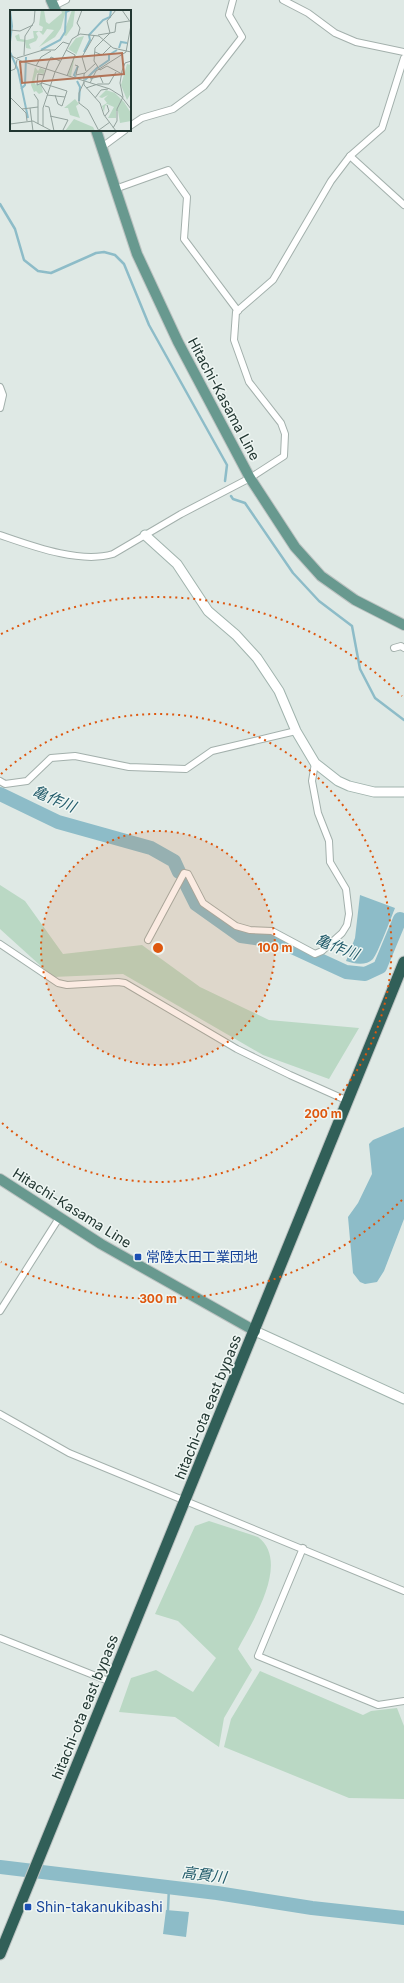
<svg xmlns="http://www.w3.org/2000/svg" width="404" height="1983" viewBox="0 0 404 1983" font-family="Inter,'Noto Sans JP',sans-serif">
<rect width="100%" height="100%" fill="#dfe9e5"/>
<!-- green -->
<g fill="#bad8c4">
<polygon points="0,885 25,901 63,954 142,945 200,987 269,1020 359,1028 329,1079 263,1055 123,974 53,977 0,929"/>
<path d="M209,1521L258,1537C291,1562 252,1622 238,1649L252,1670L224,1718L219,1747L175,1717L119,1712L131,1678L156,1670L193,1692L216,1658L178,1621L155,1614L195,1526Z"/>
<polygon points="260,1671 363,1715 371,1711 397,1708 404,1726 404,1799 349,1798 224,1747 231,1719"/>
</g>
<!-- water -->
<g fill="#8dbcc8">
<path d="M360,895L395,908C391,918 378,953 373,959C366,966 355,964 346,961L355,938Z"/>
<polygon points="404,1127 404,1219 384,1271 377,1282 365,1284 360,1282 353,1273 348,1217 358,1203 372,1174 369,1144 373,1140"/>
<polygon points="166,1910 189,1912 186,1937 163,1934"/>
</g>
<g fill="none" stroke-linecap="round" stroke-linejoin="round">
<!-- stream -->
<g stroke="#8dbcc8" stroke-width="2.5">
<polyline points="0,204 15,229 24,260 38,271 51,273 96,253 104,252 115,255 124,264 149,325 227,465 225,481"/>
<polyline points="231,496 233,499 245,503 293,573 319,601 352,626 360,669 375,698 404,720"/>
<polyline points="168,1910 169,1887"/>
</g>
<!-- river -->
<g stroke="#8dbcc8" stroke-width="14">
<polyline points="0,794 58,822 151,848 174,861 179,872"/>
<polyline points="184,880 196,904 241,936 281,942 346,972 365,974 380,967 400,919"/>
<polyline points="0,1867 217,1893 312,1908 404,1918"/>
</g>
<defs>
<g id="street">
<polyline points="283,0 308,13 335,33 356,42 404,52"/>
<polyline points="54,6 66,0"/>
<polyline points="130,126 142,118 173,109 204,86 242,37 229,15 233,0"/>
<polyline points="102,147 125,130"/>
<polyline points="350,156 404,205"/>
<polyline points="115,189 168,170 187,197 184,239 238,311"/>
<polyline points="0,387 3,395 0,408"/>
<path d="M0,535C32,546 80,564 113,554L181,514L250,478L284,456L285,434L281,423L249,382L234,340L236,312L273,280L331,181L350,156L382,128L404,58"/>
<polyline points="394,648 401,646 404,648"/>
<polyline points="0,781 5,784 27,781 51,758 75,756 129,767 186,769 212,751 296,731"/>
<polyline points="148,940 184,873 188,874 203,903 236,926 250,930 272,931 315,954 322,951 342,933 347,925 349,914 346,889 330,862 329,841 318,813 312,781 315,763"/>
<polyline points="0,944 58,983 67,985 118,982 125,983 237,1049 290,1075 348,1101"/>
<polyline points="0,1311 59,1218"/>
<polyline points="0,1414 69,1453 404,1591"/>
<polyline points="303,1548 258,1656 378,1705 404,1701"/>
<polyline points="0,1638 111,1682"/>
</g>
<g id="secondary">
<polyline points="145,535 177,564 208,611 236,635 257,658 279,691 296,731 315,763 338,781 349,786 374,792 404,792"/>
<polyline points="255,1331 404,1399"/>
</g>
<g id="primary">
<polyline points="51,0 56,11"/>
<polyline points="96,130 137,254 178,342 250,478 295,547 321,576 355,600 404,625"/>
<polyline points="0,1179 101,1244 255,1331"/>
</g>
<polyline id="highway" points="0,1954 404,962"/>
</defs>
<!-- street casing -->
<use href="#street" stroke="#a3b0ac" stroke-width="8"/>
<!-- secondary casing -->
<use href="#secondary" stroke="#a0b3ad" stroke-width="11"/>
<!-- primary casing -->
<use href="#primary" stroke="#bdc3c2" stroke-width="12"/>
<!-- highway casing -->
<use href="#highway" stroke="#bdc3c2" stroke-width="13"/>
<!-- street -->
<use href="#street" stroke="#fff" stroke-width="6"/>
<!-- secondary -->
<use href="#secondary" stroke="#fff" stroke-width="9"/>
<!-- primary -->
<use href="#primary" stroke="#68998f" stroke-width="10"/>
<!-- highway -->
<use href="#highway" stroke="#315f58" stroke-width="11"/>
</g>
<!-- distance rings -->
<circle cx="158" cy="948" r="117" fill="#de570e" fill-opacity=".12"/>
<g fill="none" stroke="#de570e" stroke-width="2" stroke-dasharray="2 4">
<circle cx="158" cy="948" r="117"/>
<path d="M1 774A234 234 0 1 1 1 1122"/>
<path d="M402 1200A351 351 0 0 1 1 1262M1 634A351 351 0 0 1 402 696"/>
</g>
<!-- markers -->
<g fill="#1a4fb4" stroke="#eff6f3" stroke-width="1.5">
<rect x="134" y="1253" width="8" height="8" rx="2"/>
<rect x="24" y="1903" width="8" height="8" rx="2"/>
</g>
<g text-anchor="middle" stroke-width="3" stroke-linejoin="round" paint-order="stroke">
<!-- street labels -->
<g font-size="14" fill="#223732" stroke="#eff6f3">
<text transform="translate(224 399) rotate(62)" y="5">Hitachi-Kasama Line</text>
<text transform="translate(72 1208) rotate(32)" y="5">Hitachi-Kasama Line</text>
<text transform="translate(208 1407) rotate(-68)" y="5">hitachi-ota east bypass</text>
<text transform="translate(85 1707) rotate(-68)" y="5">hitachi-ota east bypass</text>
</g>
<!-- transit labels -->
<g font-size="14" fill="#164399" stroke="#eff6f3" text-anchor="start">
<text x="146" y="1262">常陸太田工業団地</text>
<text x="36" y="1912">Shin-takanukibashi</text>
</g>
<!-- water labels -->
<g font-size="15" font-style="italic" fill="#235c6b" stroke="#eff6f3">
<text transform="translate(54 799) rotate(23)" y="5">亀作川</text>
<text transform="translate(337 947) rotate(21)" y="5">亀作川</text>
<text transform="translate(204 1875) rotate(7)" y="5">高貫川</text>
</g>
</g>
<!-- overview -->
<g transform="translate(10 10)">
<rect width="121" height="121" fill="#dfe9e5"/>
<path d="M31,0H34L36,12L39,14L52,3L51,0H56L51,18L45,27L29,37L44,20L37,19L33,25L29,21L26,23L28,27L26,31L19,34L21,39L16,38L15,32L7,31L5,26L9,24L10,29L17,30L24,28L23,21H32L33,17L29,15ZM62,0H65L63,16L56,26L53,25ZM74,26L64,50L61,66L58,65L64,47L66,44L58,39L66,28ZM117,54L121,55V83L117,90L111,75ZM25,57L28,61L30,58L35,60L34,64L27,63L24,72L26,75L31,74L33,82L29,84L26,81L24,82L21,75ZM96,80L105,83L114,92L121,103V111L110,113L108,101H106V108H98L104,97L97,94L95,96L94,102L92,96L97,93L94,89L98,85L92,88L89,87ZM65,89L69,94L66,96L70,108L60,105L58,98H54ZM64,109L83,117L85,121H55Z" fill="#bad8c4"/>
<path fill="none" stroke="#8dbcc8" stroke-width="2" d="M0,32L2,16L0,0M109,38L111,32L117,33M31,40L50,30L55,22L56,2L60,0M0,42L8,60L18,108M74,42L80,30L79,25L93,10L100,7L101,0M89,57L99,50V45L107,40M66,67L64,65L68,56M75,70L88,57M67,71L70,77L69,91M11,79L15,75L16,47"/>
<path fill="none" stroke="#93a29d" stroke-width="1" d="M112,0L121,13M0,7V25M0,20L10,21L23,15M68,25L70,18L67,13L72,0M88,25L100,23L97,11L106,0M56,40L65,45L57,66M85,42L92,45L101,36M0,45L11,51L100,79L111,86L121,99M14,45L15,26L24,12L25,0M7,48L33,40H45L53,32L59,34M86,53L74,64V75L90,93L94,105L106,121M65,55L68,56L66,65L75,63M26,56L31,47L41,41M0,61L5,59L7,50M76,61L72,47L84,26M45,62L62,29L70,24L89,26L103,38L121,42M112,64L97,56L90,60L84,51L85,38L100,23L105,22L106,13L119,11M34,65L28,64L27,75L32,73L57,81L52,96L48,94L45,85M80,69L90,66L93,73M74,72L69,83V93L78,100L89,121M80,73L86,61L116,42L121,15M76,78L88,74H99L106,62M24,84L28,90V114M37,84L31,75L38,53L41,47L50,51M37,85L55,87M0,87L16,103L17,111M85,88L91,80L98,79M35,96L39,97L44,121M20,98L23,121M12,99L28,97M40,106L58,110L53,120M95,106L99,101L97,95M0,114L23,111L42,121M33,116V98L45,62M103,118L107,111V99L113,87L110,73L112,61L115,53L121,51M89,120L100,112"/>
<path fill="#b27458" fill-opacity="0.15" stroke="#b27458" stroke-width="2" d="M112,43L114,64L12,73L10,52Z"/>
<rect width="121" height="121" fill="none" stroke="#223732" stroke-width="2"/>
</g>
<circle cx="158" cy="948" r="6" fill="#de570e" stroke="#eff6f3" stroke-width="2"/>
<g font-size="12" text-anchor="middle" font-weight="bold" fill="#de570e" stroke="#eff6f3" stroke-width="3" stroke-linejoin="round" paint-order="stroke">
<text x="275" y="952">100 m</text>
<text x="323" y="1118">200 m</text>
<text x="158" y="1303">300 m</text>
</g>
</svg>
